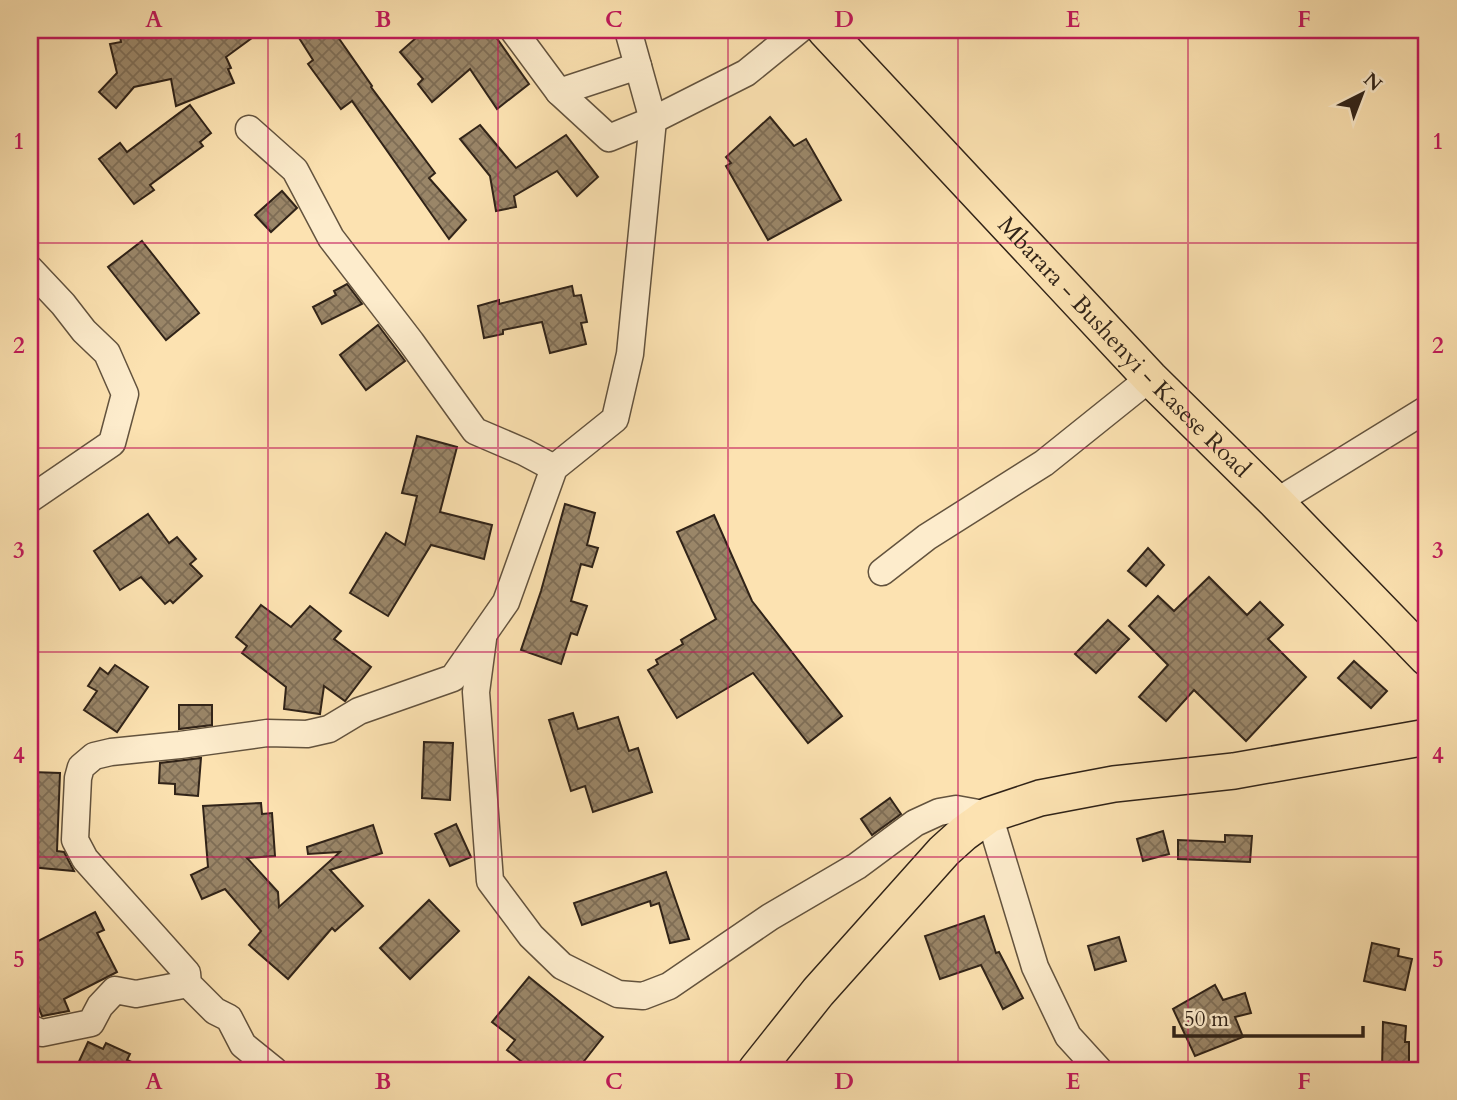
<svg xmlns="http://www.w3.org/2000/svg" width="1457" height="1100" viewBox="0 0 1457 1100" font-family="Cardo,serif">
<defs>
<pattern id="building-cross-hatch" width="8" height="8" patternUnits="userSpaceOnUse" patternTransform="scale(1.75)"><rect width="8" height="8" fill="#9a8668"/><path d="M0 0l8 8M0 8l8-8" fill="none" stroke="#7e6d55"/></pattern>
</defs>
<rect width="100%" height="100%" fill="#fce2b1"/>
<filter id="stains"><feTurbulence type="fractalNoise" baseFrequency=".00286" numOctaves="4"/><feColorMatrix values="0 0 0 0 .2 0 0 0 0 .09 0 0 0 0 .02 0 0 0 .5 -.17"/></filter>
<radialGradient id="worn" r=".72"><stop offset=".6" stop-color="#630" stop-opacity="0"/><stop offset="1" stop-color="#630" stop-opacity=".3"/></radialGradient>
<!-- building -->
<g fill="url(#building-cross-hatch)" stroke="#302318" stroke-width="2">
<polygon points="119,30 263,30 226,57 231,68 228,69 234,83 176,106 171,79 134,87 116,108 99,92 117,73 110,44 121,42"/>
<polygon points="294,30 333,30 372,86 371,87 435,173 429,178 466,220 449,239 352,101 341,109 308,64 313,60"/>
<polygon points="425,30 491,30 529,84 497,109 470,69 432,102 418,84 423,79 400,52"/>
<polygon points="190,105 211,133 200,142 203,146 150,185 154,190 134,204 99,159 120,143 127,152"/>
<polygon points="770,117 794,146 806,139 841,200 768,240 726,166 731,163 726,157"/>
<polygon points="480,125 516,168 566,135 598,177 577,196 557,171 514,196 516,207 496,211 490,176 460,139"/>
<polygon points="282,191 297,208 271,232 255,215"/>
<polygon points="142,241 199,313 166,340 108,267"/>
<polygon points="347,284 362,304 322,324 313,307 336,295 334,291"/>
<polygon points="572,286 574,296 581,295 587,322 581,323 586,344 550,353 542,322 503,330 503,334 484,338 478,306 499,300 499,304"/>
<polygon points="378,325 405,361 366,390 340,355"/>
<polygon points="417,436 457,447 440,512 492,525 484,559 431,545 388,616 350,593 386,533 405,545 417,496 402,493"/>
<polygon points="565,504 595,513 587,545 598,548 592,567 581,564 571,601 587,606 577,635 571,633 561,664 521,650 541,591"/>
<polygon points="148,514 169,543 177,537 196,559 190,564 202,576 173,603 170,600 165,604 141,577 120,590 94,551"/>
<polygon points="714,515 752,601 842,716 808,743 753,673 677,718 648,670 658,664 656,660 683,644 681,640 716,619 677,532"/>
<polygon points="1148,548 1164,565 1146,586 1128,571"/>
<polygon points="1209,577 1247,615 1260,602 1283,625 1268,639 1306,677 1246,741 1194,690 1166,721 1139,697 1168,665 1129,626 1158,596 1174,611"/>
<polygon points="261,605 291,627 310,606 341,631 334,639 371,667 345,701 324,686 320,714 284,709 286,687 242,653 247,646 236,637"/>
<polygon points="1108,620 1129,639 1096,673 1075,654"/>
<polygon points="1354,661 1387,691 1371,708 1338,678"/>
<polygon points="115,665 148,687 117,732 84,710 97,691 88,686 100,668 108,674"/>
<polygon points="179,705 212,705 212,725 179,729"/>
<polygon points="573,713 578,729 618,717 629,751 638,748 652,792 593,812 585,786 571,791 549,720"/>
<polygon points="424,742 453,743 450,800 422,798"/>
<polygon points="201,758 198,796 175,794 175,784 159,783 160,763"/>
<polygon points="32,772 60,773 57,851 64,852 74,871 30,867"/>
<polygon points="890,798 901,814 872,835 861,819"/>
<polygon points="261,803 262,814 272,813 275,856 247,858 278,892 279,907 340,852 308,854 307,847 373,825 382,853 330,870 363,906 335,931 332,928 288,979 249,945 261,931 225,889 202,899 191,875 208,867 203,806"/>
<polygon points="456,824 471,857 450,866 435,834"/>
<polygon points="1163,831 1169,854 1143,861 1137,839"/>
<polygon points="1225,835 1252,836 1250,862 1178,859 1178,840 1225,842"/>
<polygon points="666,872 689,939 670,943 659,903 651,906 650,901 582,925 574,903"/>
<polygon points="429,900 459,931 410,979 380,948"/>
<polygon points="95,912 104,930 97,933 117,972 64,999 69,1011 42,1016 30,987 30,945"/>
<polygon points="984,916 996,953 999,952 1023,998 1003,1009 981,965 940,979 925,936"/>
<polygon points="1119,937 1126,961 1095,970 1088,946"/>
<polygon points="1372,943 1399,949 1398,956 1412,959 1405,990 1364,981"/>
<polygon points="529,977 603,1037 577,1070 532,1070 507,1050 515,1040 492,1022"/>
<polygon points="1215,985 1223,1000 1245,993 1251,1013 1235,1017 1243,1037 1195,1056 1173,1009"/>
<polygon points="1383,1022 1406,1026 1405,1042 1409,1042 1409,1070 1382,1070"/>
<polygon points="88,1042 103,1049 106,1043 130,1054 127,1060 150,1070 75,1070"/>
</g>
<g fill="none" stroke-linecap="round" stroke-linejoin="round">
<defs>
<g id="minor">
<polyline points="513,30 559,92 609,138 653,120 746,73 799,30"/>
<polyline points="559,92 638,66"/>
<polyline points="249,129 295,170 331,238 411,342 475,431 524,452 554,468"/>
<polyline points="30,269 63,304 84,331 107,353 125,394 112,443 30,499"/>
<polyline points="1276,502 1427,409"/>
<polyline points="882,572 927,537 1044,463 1150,378"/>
<polyline points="483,639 476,692 490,881 531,936 562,966 618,994 643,996 669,986 770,917 857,866 915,823 939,812 956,809 989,815 1035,967 1068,1036 1099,1070"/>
<polyline points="30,1028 42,1033 91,1023 100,1006 115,990 136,994 188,984"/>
<polyline points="274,1070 243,1045 229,1018 215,1011 188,984 187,973 85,859 75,840 78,778 81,767 94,756 111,752 180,745 267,733 307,734 329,729 359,711 453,678 506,602 554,468 615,419 630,354 653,120 628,30"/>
</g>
<g id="major">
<path id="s1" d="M825,30L1150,378L1276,502L1427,658"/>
<polyline points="756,1070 818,992 944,851 964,833 989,815 1040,798 1114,784 1234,771 1427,737"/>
</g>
</defs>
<!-- minor casing -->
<use href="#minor" stroke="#63533e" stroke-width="29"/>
<!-- major casing -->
<use href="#major" stroke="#302318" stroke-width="38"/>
<!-- minor -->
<use href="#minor" stroke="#fdeccc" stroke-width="26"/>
<!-- major -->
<use href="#major" stroke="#fce2b1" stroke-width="35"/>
</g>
<!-- grid -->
<path fill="none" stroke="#c2185b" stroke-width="2" stroke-opacity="0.55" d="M268,30V1070M498,30V1070M728,30V1070M958,30V1070M1188,30V1070M30,243H1427M30,448H1427M30,652H1427M30,857H1427"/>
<g text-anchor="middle" stroke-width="6" stroke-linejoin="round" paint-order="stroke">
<!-- street labels -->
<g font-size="24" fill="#302318" stroke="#fdeccc">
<text dy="8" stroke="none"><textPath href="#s1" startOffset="436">Mbarara - Bushenyi - Kasese Road</textPath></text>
</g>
</g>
<!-- margin -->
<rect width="1457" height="1100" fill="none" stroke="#fce2b1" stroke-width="77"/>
<!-- north arrow -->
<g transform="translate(1362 94) rotate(42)" stroke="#fdeccc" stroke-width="5" paint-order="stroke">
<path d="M0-5L12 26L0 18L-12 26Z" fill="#302318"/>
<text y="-10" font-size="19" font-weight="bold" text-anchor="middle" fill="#302318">N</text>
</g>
<!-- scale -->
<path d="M1174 1026v10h189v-10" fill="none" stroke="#302318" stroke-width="3.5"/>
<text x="1184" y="1026" font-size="21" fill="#302318" stroke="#fdeccc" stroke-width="5" paint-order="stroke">50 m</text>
<rect x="38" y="38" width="1380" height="1024" fill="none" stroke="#c2185b" stroke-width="2.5"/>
<g font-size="23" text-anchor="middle" font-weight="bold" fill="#c2185b">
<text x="154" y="27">A</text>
<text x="383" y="27">B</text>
<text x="614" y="27">C</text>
<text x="844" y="27">D</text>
<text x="1073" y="27">E</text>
<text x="1304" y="27">F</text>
<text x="19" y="149">1</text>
<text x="1438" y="149">1</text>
<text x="19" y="353">2</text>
<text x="1438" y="353">2</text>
<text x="19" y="558">3</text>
<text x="1438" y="558">3</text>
<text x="19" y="763">4</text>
<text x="1438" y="763">4</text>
<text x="19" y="967">5</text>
<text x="1438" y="967">5</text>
<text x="154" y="1089">A</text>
<text x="383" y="1089">B</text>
<text x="614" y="1089">C</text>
<text x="844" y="1089">D</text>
<text x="1073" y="1089">E</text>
<text x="1304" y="1089">F</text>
</g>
<rect width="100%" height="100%" filter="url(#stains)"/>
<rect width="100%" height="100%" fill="url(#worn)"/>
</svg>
